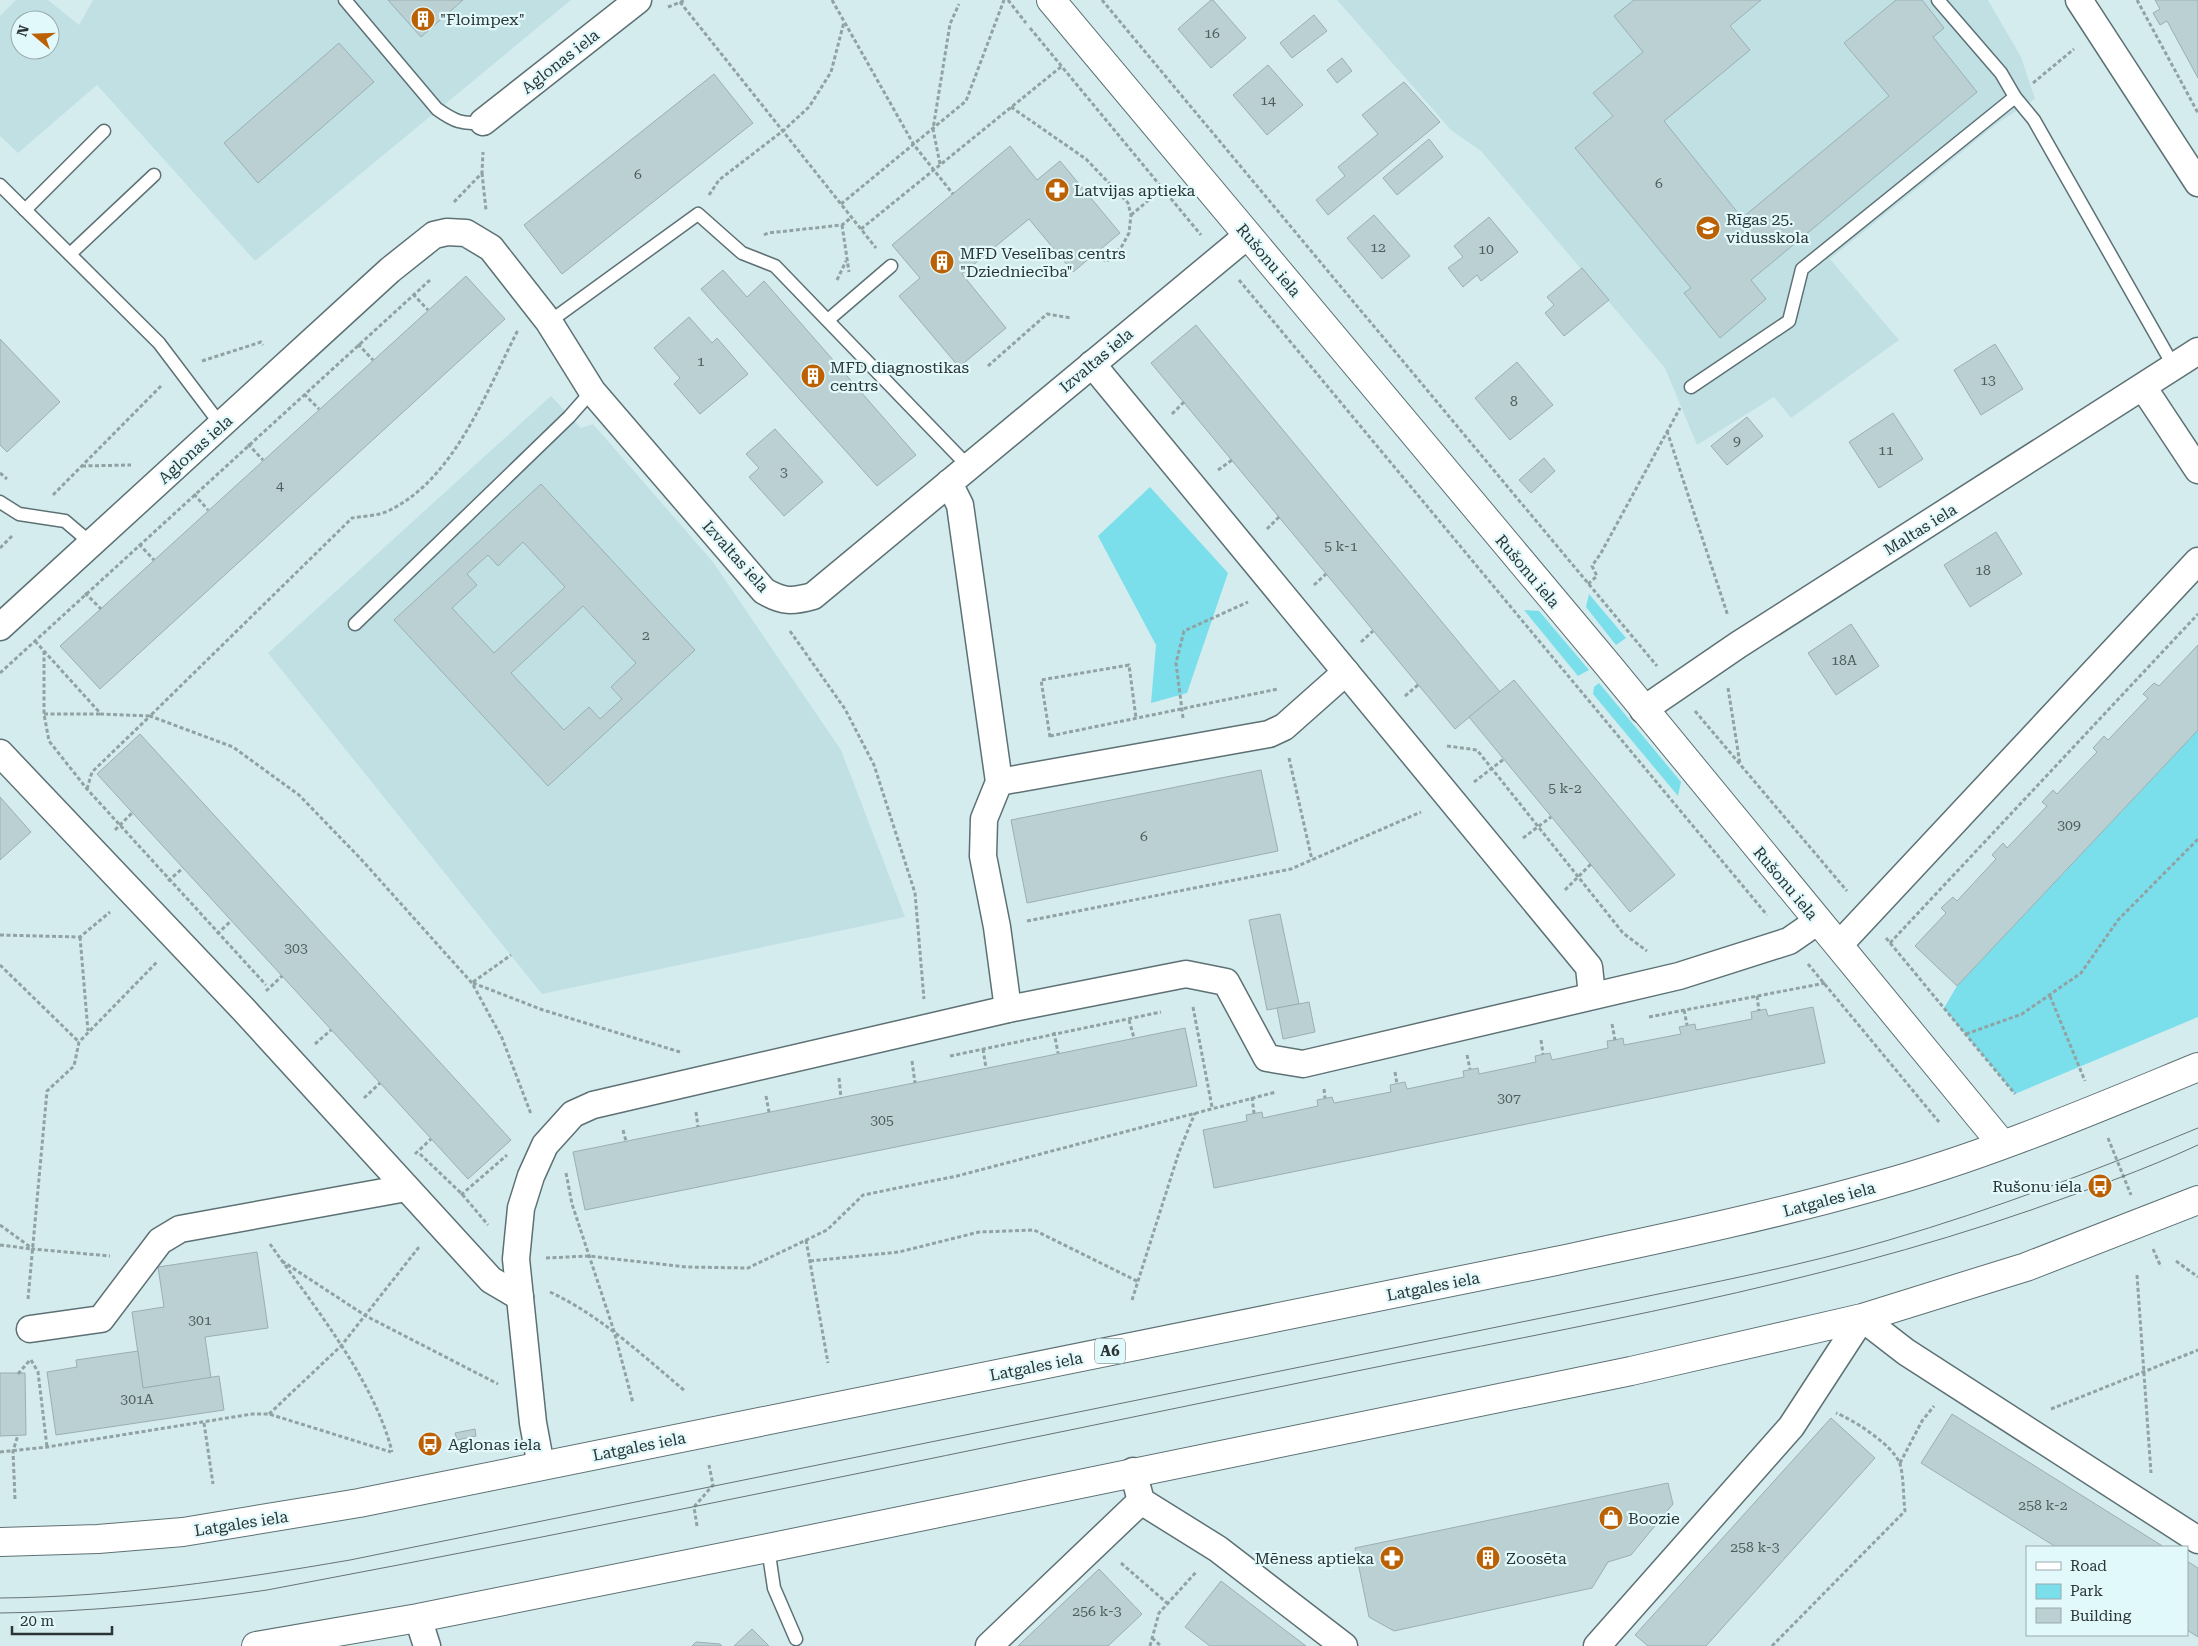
<svg xmlns="http://www.w3.org/2000/svg" width="2198" height="1646" viewBox="0 0 2198 1646" font-family="'Roboto Serif',serif">
<rect width="100%" height="100%" fill="#d5ecef"/>
<!-- built -->
<g fill="#c1e0e4" fill-rule="evenodd">
<path d="M16,0H48L79,25L93,0H571L255,261L97,85L18,153L0,136V16ZM20,20H50V50H20Z"/>
<polygon points="1337,0 1988,0 2021,57 2035,99 1999,122 1830,259 1899,340 1791,418 1774,397 1697,445 1665,368 1481,151 1451,130"/>
<polygon points="551,396 581,428 593,424 713,562 841,750 905,917 542,994 268,653"/>
</g>
<!-- green -->
<g fill="#7adfeb">
<polygon points="1150,487 1228,573 1187,693 1151,703 1156,645 1098,536"/>
<polygon points="1589,594 1626,638 1616,645 1586,607"/>
<polygon points="1524,610 1539,611 1589,670 1578,676"/>
<polygon points="1599,683 1681,782 1678,796 1593,694 1594,687"/>
<polygon points="2198,730 2198,1017 2015,1094 1944,1008 1957,986"/>
</g>
<!-- building -->
<g fill="#bad0d3" stroke="#9aafb2" fill-rule="evenodd">
<polygon points="388,0 463,0 421,37"/>
<polygon points="1211,0 1213,0 1246,38 1211,68 1178,29"/>
<polygon points="1634,0 1761,0 1730,26 1750,50 1664,121 1742,218 1889,96 1844,43 1896,0 1922,0 1944,28 1933,37 1977,92 1751,280 1766,299 1720,338 1684,293 1691,288 1575,148 1613,116 1593,93 1643,52 1614,16"/>
<polygon points="2155,0 2198,0 2198,78 2167,21 2160,25 2153,13 2160,9"/>
<polygon points="1314,15 1327,31 1292,58 1280,43"/>
<polygon points="339,43 374,82 258,183 224,143"/>
<polygon points="1342,58 1352,71 1337,83 1327,70"/>
<polygon points="1268,65 1303,105 1267,135 1233,95"/>
<polygon points="714,74 753,123 562,274 524,225"/>
<polygon points="1404,82 1440,122 1328,215 1316,200 1345,176 1338,167 1378,134 1362,115"/>
<polygon points="1429,139 1443,157 1397,195 1383,178"/>
<polygon points="1010,146 1037,180 1060,161 1120,233 1073,272 1029,219 962,274 1006,328 959,367 899,296 920,278 892,245"/>
<polygon points="1374,215 1410,256 1382,279 1347,238"/>
<polygon points="1489,217 1518,252 1481,281 1477,275 1463,287 1448,268 1463,257 1454,246"/>
<polygon points="1582,268 1609,300 1564,336 1545,313 1554,305 1547,297"/>
<polygon points="723,270 747,297 764,281 916,455 877,486 701,289"/>
<polygon points="466,276 505,319 100,689 60,646"/>
<polygon points="689,317 712,343 717,338 748,374 700,414 674,384 680,378 654,348"/>
<polygon points="1196,325 1500,692 1455,729 1151,363"/>
<polygon points="0,339 60,402 7,452 0,445"/>
<polygon points="1995,344 2023,389 1981,415 1954,370"/>
<polygon points="1517,362 1553,405 1510,440 1475,398"/>
<polygon points="1893,413 1923,459 1879,488 1849,442"/>
<polygon points="1747,417 1763,436 1727,465 1711,446"/>
<polygon points="775,429 823,482 784,516 749,477 759,468 746,454"/>
<polygon points="1544,458 1555,471 1531,493 1519,480"/>
<path d="M541,484L695,650L548,786L394,620ZM523,542L565,587L494,653L452,608L477,585L467,574L488,555L498,566ZM583,606L636,663L611,687L622,699L600,719L589,707L564,730L511,673Z"/>
<polygon points="1996,532 2022,574 1970,607 1944,565"/>
<polygon points="1851,624 1879,666 1836,695 1808,653"/>
<polygon points="2198,645 2198,730 1957,986 1915,946 1946,913 1941,908 1953,897 1957,901 1996,859 1992,855 2003,843 2007,848 2047,806 2042,802 2053,790 2057,794 2097,752 2093,748 2104,736 2108,740 2148,698 2143,694 2154,683 2159,686"/>
<polygon points="1514,680 1675,875 1630,912 1469,717"/>
<polygon points="140,734 511,1140 468,1179 97,774"/>
<polygon points="1261,770 1278,851 1027,903 1011,820"/>
<polygon points="0,797 31,832 0,860"/>
<polygon points="1280,914 1299,1004 1267,1010 1249,920"/>
<polygon points="1309,1002 1315,1032 1283,1039 1277,1008"/>
<polygon points="1813,1007 1825,1063 1214,1188 1203,1130 1247,1121 1246,1115 1262,1112 1263,1118 1318,1106 1317,1100 1332,1097 1334,1103 1391,1092 1390,1085 1405,1082 1407,1089 1464,1077 1463,1071 1478,1068 1479,1074 1536,1062 1535,1056 1550,1053 1552,1060 1608,1048 1607,1041 1615,1040 1623,1038 1624,1045 1681,1034 1679,1027 1695,1024 1696,1030 1752,1019 1751,1012 1766,1009 1768,1016"/>
<polygon points="1185,1028 1197,1086 585,1210 573,1152"/>
<polygon points="257,1252 268,1328 205,1337 211,1378 143,1388 132,1312 164,1307 158,1267"/>
<polygon points="138,1351 143,1388 219,1376 224,1410 56,1435 47,1372 77,1367 76,1360"/>
<polygon points="0,1373 25,1373 26,1435 0,1436"/>
<polygon points="1952,1414 2164,1547 2056,1547 1921,1463"/>
<polygon points="1831,1418 1875,1458 1706,1646 1648,1646 1635,1635"/>
<polygon points="475,1429 476,1436 457,1440 455,1433"/>
<polygon points="1668,1483 1673,1504 1631,1555 1608,1562 1592,1588 1394,1631 1369,1617 1355,1548"/>
<polygon points="2187,1561 2198,1568 2198,1637 2187,1630"/>
<polygon points="1099,1569 1142,1614 1108,1646 1018,1646"/>
<polygon points="1221,1581 1273,1621 1306,1646 1210,1646 1185,1627"/>
<polygon points="752,1629 769,1646 734,1646"/>
<polygon points="696,1642 720,1644 722,1646 692,1646"/>
</g>
<g fill="none" stroke-linecap="round" stroke-linejoin="round">
<defs>
<g id="lane">
<path d="M345,0L437,109C454,121 462,125 483,122"/>
<polyline points="1938,0 2001,73 2015,97 2034,120 2173,365"/>
<polyline points="0,185 159,343 221,425"/>
<polyline points="25,210 104,131"/>
<polyline points="70,254 154,175"/>
<polyline points="828,320 891,266"/>
<polyline points="549,322 698,214 742,253 775,266 968,466"/>
<polyline points="1691,387 1789,321 1802,269 2015,97"/>
<polyline points="0,502 19,514 65,521 92,544"/>
<polyline points="355,624 569,417 592,391"/>
<polyline points="768,1548 774,1588 796,1639"/>
</g>
<g id="street">
<polyline points="2079,0 2198,183"/>
<polyline points="483,122 638,0"/>
<polyline points="1092,364 1589,967 1592,995"/>
<polyline points="2143,387 2198,470"/>
<polyline points="949,483 960,505 999,782 984,819 983,856 997,927 1008,1009"/>
<path d="M0,627L390,270L434,235L447,232L466,233L491,248L549,322L592,391L764,591C783,602 792,602 813,596L1248,235"/>
<polyline points="1643,710 1738,645 2198,351"/>
<polyline points="0,753 244,1010 491,1280 520,1297"/>
<polyline points="999,782 1269,734 1284,727 1346,672"/>
<polyline points="1839,945 2198,561"/>
<polyline points="30,1329 101,1319 160,1241 180,1229 406,1188"/>
<polyline points="541,1466 533,1423 516,1259 521,1208 531,1176 545,1145 573,1114 593,1105 1008,1009 1125,986 1186,974 1226,982 1267,1058 1303,1064 1679,976 1789,941 1818,921"/>
<polyline points="1133,1471 1141,1501 1218,1549 1344,1646"/>
<polyline points="418,1618 427,1646"/>
<polyline points="989,1646 1141,1501"/>
<polyline points="1597,1646 1791,1427 1862,1318 1906,1352 2198,1540"/>
</g>
<polyline id="secondary" points="1051,0 1608,665 2002,1144"/>
<g id="highway">
<path d="M0,1542L98,1539L183,1532L359,1503L1556,1261C1664,1238 1770,1216 1876,1186C1986,1156 2093,1110 2198,1067"/>
<polyline points="256,1646 418,1618 768,1548 1631,1371 1862,1318 2026,1267 2198,1200"/>
</g>
</defs>
<!-- lane casing -->
<use href="#lane" stroke="#5d7174" stroke-width="15"/>
<!-- street casing -->
<use href="#street" stroke="#5d7174" stroke-width="29"/>
<!-- secondary casing -->
<use href="#secondary" stroke="#5d7174" stroke-width="30"/>
<!-- highway casing -->
<use href="#highway" stroke="#5d7174" stroke-width="30"/>
<!-- path -->
<g stroke="#91a2a4" stroke-width="3" stroke-dasharray="4 2.5" stroke-linecap="butt">
<polyline points="832,0 914,145 953,194"/>
<polyline points="1008,0 1026,23"/>
<polyline points="1102,0 1657,666"/>
<polyline points="2137,0 2198,113"/>
<polyline points="680,2 876,248"/>
<polyline points="668,7 686,0"/>
<polyline points="1030,28 1201,235"/>
<polyline points="2033,83 2074,49"/>
<polyline points="1011,107 1086,159 1128,203 1131,215 1129,233 1122,246 1106,262 1097,252"/>
<polyline points="940,164 933,129 950,24 959,4"/>
<polyline points="482,173 486,210"/>
<polyline points="709,195 719,180 784,130 809,107 831,72 844,22"/>
<polyline points="454,202 482,173 483,152"/>
<polyline points="841,204 966,101 1004,0"/>
<polyline points="1131,215 1162,189"/>
<polyline points="842,225 849,272"/>
<polyline points="861,229 1062,66"/>
<polyline points="764,235 768,233 842,225 852,217"/>
<polyline points="837,280 846,261"/>
<polyline points="1239,280 1767,915"/>
<polyline points="413,294 428,310"/>
<polyline points="358,344 373,360"/>
<polyline points="202,361 261,342 263,345"/>
<polyline points="988,366 1047,314 1071,318"/>
<polyline points="304,394 319,409"/>
<polyline points="1172,414 1184,402"/>
<polyline points="1667,431 1728,616"/>
<polyline points="248,444 263,460"/>
<polyline points="82,466 131,465"/>
<polyline points="1218,470 1232,460"/>
<polyline points="0,473 7,479"/>
<polyline points="194,494 208,510"/>
<polyline points="53,495 161,386"/>
<polyline points="1267,529 1279,517"/>
<polyline points="139,544 154,560"/>
<polyline points="0,548 12,536"/>
<polyline points="1588,584 1597,576 1592,566 1601,553 1680,408"/>
<polyline points="1314,585 1326,574"/>
<polyline points="85,593 101,609"/>
<polyline points="790,631 845,709 874,765 915,893 924,999"/>
<path d="M35,641L101,714L150,716L352,518C364,516 379,516 390,510C455,478 486,392 518,330"/>
<polyline points="1361,642 1373,631"/>
<polyline points="44,651 44,714 49,741 87,789 266,985"/>
<polyline points="0,673 430,280"/>
<polyline points="1728,688 1740,764"/>
<polyline points="1405,696 1418,685"/>
<polyline points="1695,711 1847,891"/>
<polyline points="44,714 101,714"/>
<polyline points="1183,718 1176,663 1184,631 1248,602"/>
<polyline points="1050,736 1278,689"/>
<polyline points="1050,737 1041,680 1129,665 1136,718"/>
<polyline points="1447,746 1477,750 1623,933 1647,951"/>
<polyline points="1289,758 1312,860"/>
<polyline points="1474,782 1504,759"/>
<polyline points="87,789 92,772 150,716 233,747 299,795 360,858 472,983 502,1038 531,1114"/>
<polyline points="115,830 132,813"/>
<polyline points="1523,838 1551,817"/>
<polyline points="168,881 183,868"/>
<polyline points="1565,890 1591,864"/>
<polyline points="1027,921 1291,869 1421,812"/>
<polyline points="217,934 231,921"/>
<polyline points="0,935 80,937 110,912"/>
<polyline points="80,937 88,1031"/>
<polyline points="1886,938 2015,1094"/>
<polyline points="1890,943 2198,614"/>
<polyline points="1808,964 1939,1122"/>
<polyline points="0,965 79,1042"/>
<polyline points="473,982 511,955"/>
<polyline points="473,983 543,1010 680,1052"/>
<polyline points="266,991 282,976"/>
<polyline points="1757,996 1759,1011"/>
<polyline points="2050,996 2085,1081"/>
<polyline points="1193,1007 1212,1107"/>
<polyline points="1684,1010 1687,1025"/>
<polyline points="1649,1017 1825,983"/>
<polyline points="1129,1020 1134,1038"/>
<polyline points="1612,1024 1615,1040"/>
<polyline points="1054,1032 1058,1053"/>
<polyline points="1966,1034 2022,1014 2081,973 2118,920 2198,839"/>
<polyline points="1541,1040 1543,1054"/>
<polyline points="315,1044 331,1030"/>
<polyline points="983,1049 986,1068"/>
<polyline points="1467,1055 1470,1069"/>
<polyline points="950,1056 1161,1012"/>
<polyline points="912,1061 915,1083"/>
<polyline points="1395,1072 1397,1084"/>
<polyline points="839,1078 841,1098"/>
<polyline points="1324,1089 1325,1098"/>
<polyline points="766,1096 769,1112"/>
<polyline points="1252,1097 1254,1113"/>
<polyline points="364,1098 380,1083"/>
<polyline points="696,1112 698,1127"/>
<polyline points="623,1130 626,1141"/>
<polyline points="2108,1138 2131,1195"/>
<polyline points="415,1154 431,1139"/>
<polyline points="420,1154 462,1194 488,1225"/>
<polyline points="566,1173 572,1204 614,1331 633,1403"/>
<polyline points="461,1195 507,1155"/>
<polyline points="0,1225 33,1249 110,1256"/>
<polyline points="806,1240 828,1363"/>
<path d="M270,1244C312,1304 375,1381 392,1452"/>
<polyline points="0,1245 32,1249"/>
<polyline points="2153,1249 2161,1267"/>
<polyline points="546,1258 589,1256 686,1267 748,1268 827,1230 863,1195 957,1176 1276,1092"/>
<polyline points="282,1261 366,1316 498,1384"/>
<polyline points="810,1261 899,1252 979,1232 1034,1230 1139,1282"/>
<polyline points="2176,1261 2198,1277"/>
<polyline points="2137,1275 2151,1473"/>
<path d="M550,1292C601,1316 642,1355 685,1391"/>
<polyline points="28,1299 47,1091 74,1066 79,1042 157,962"/>
<polyline points="1132,1300 1179,1152 1195,1113"/>
<polyline points="31,1360 38,1372 47,1447"/>
<polyline points="18,1374 30,1360"/>
<polyline points="2051,1409 2198,1350"/>
<polyline points="269,1414 341,1346 419,1247"/>
<polyline points="204,1423 213,1484"/>
<polyline points="0,1452 47,1447 252,1414 269,1414 391,1452"/>
<polyline points="1900,1463 1922,1421 1934,1406"/>
<polyline points="15,1499 13,1451 18,1435"/>
<polyline points="697,1526 694,1507 713,1485 709,1465"/>
<polyline points="1121,1563 1167,1603"/>
<polyline points="1152,1638 1161,1646"/>
<polyline points="1150,1646 1159,1613 1197,1571"/>
<path d="M1772,1646L1905,1511C1903,1496 1904,1478 1900,1464C1894,1446 1854,1420 1836,1413"/>
</g>
<!-- lane -->
<use href="#lane" stroke="#fff" stroke-width="12"/>
<!-- street -->
<use href="#street" stroke="#fff" stroke-width="26"/>
<!-- secondary -->
<use href="#secondary" stroke="#fff" stroke-width="28"/>
<!-- highway -->
<use href="#highway" stroke="#fff" stroke-width="28"/>
<!-- tram -->
<g stroke="#667375" stroke-width="1">
<path d="M0,1598C118,1597 234,1580 350,1560L1620,1302C1710,1283 1801,1266 1889,1240C1995,1209 2097,1170 2198,1128"/>
<path d="M0,1613C89,1612 179,1603 267,1590C629,1522 991,1446 1352,1372C1581,1325 1809,1287 2031,1210C2087,1190 2144,1170 2198,1145"/>
</g>
</g>
<!-- icons -->
<defs>
<symbol id="building-disc" viewBox="-11 -11 22 22"><circle r="9.5" fill="#bb6103" stroke="#e2f9fc"/><path d="M-4-6H4V6H1V3H-1V6H-4ZM-2.5-4.3h1.7v1.8h-1.7ZM.8-4.3h1.7v1.8H.8ZM-2.5-1h1.7V.8h-1.7ZM.8-1h1.7V.8H.8Z" fill="#fff"/></symbol>
<symbol id="pharmacy-disc" viewBox="-11 -11 22 22"><circle r="9.5" fill="#bb6103" stroke="#e2f9fc"/><path d="M-2-6h4v4h4v4h-4v4h-4v-4h-4v-4h4Z" fill="#fff"/></symbol>
<symbol id="school-disc" viewBox="-11 -11 22 22"><circle r="9.5" fill="#bb6103" stroke="#e2f9fc"/><path d="M0-5L7-2L0 1L-7-2ZM-4 1L0 2.5L4 1V4Q0 6-4 4Z" fill="#fff"/></symbol>
<symbol id="bus-disc" viewBox="-11 -11 22 22"><circle r="9.5" fill="#bb6103" stroke="#e2f9fc"/><path d="M-5-6H5V4H4V6H2V4H-2V6H-4V4H-5ZM-3.5-4V0h7V-4ZM-3.5 1.2v1.5H-2V1.2ZM2 1.2v1.5H3.5V1.2Z" fill="#fff"/></symbol>
<symbol id="shop-disc" viewBox="-11 -11 22 22"><circle r="9.5" fill="#bb6103" stroke="#e2f9fc"/><path d="M-5-2.5h2.3a2.7 3.5 0 0 1 5.4 0H5L5.5 6h-11ZM-1.5-2.5h3a1.5 2.3 0 0 0-3 0Z" fill="#fff"/></symbol>
</defs>
<g fill-rule="evenodd">
<use href="#building-disc" x="409" y="5" width="28" height="28"/>
<use href="#pharmacy-disc" x="1043" y="176" width="28" height="28"/>
<use href="#school-disc" x="1694" y="214" width="28" height="28"/>
<use href="#building-disc" x="928" y="248" width="28" height="28"/>
<use href="#building-disc" x="799" y="362" width="28" height="28"/>
<use href="#bus-disc" x="2086" y="1172" width="28" height="28"/>
<use href="#bus-disc" x="416" y="1430" width="28" height="28"/>
<use href="#shop-disc" x="1597" y="1504" width="28" height="28"/>
<use href="#pharmacy-disc" x="1378" y="1544" width="28" height="28"/>
<use href="#building-disc" x="1474" y="1544" width="28" height="28"/>
</g>
<g text-anchor="middle" stroke-width="4.5" stroke-linejoin="round" paint-order="stroke">
<!-- number labels -->
<g font-size="14" fill="#505c5d">
<text x="1212" y="38">16</text>
<text x="1268" y="105">14</text>
<text x="638" y="179">6</text>
<text x="1659" y="188">6</text>
<text x="1378" y="252">12</text>
<text x="1486" y="254">10</text>
<text x="701" y="366">1</text>
<text x="1988" y="385">13</text>
<text x="1514" y="406">8</text>
<text x="1737" y="446">9</text>
<text x="1886" y="455">11</text>
<text x="784" y="477">3</text>
<text x="280" y="490">4</text>
<text x="1341" y="551">5 k-1</text>
<text x="1983" y="575">18</text>
<text x="646" y="640">2</text>
<text x="1844" y="665">18A</text>
<text x="1565" y="793">5 k-2</text>
<text x="2069" y="830">309</text>
<text x="1144" y="841">6</text>
<text x="296" y="953">303</text>
<text x="1509" y="1103">307</text>
<text x="882" y="1125">305</text>
<text x="200" y="1325">301</text>
<text x="137" y="1404">301A</text>
<text x="2043" y="1510">258 k-2</text>
<text x="1755" y="1552">258 k-3</text>
<text x="1097" y="1616">256 k-3</text>
</g>
<!-- shield labels -->
<rect fill="#e2f9fc" stroke="#637071" stroke-width="1" x="1095" y="1338.5" width="30" height="25" rx="4"/>
<g font-size="15" font-weight="bold" fill="#2c3536">
<text x="1110" y="1356">A6</text>
</g>
<!-- poi labels -->
<g font-size="16" fill="#2c3536" stroke="#e2f9fc" text-anchor="start">
<text x="440" y="25">"Floimpex"</text>
<text x="1074" y="196">Latvijas aptieka</text>
<text x="1726" y="225">Rīgas 25.<tspan x="1726" dy="18">vidusskola</tspan></text>
<text x="960" y="259">MFD Veselības centrs<tspan x="960" dy="18">"Dziedniecība"</tspan></text>
<text x="830" y="373">MFD diagnostikas<tspan x="830" dy="18">centrs</tspan></text>
<text x="2082" y="1192" text-anchor="end">Rušonu iela</text>
<text x="448" y="1450">Aglonas iela</text>
<text x="1628" y="1524">Boozie</text>
<text x="1374" y="1564" text-anchor="end">Mēness aptieka</text>
<text x="1506" y="1564">Zoosēta</text>
</g>
<!-- street labels -->
<g font-size="16" fill="#2c3536" stroke="#e2f9fc">
<text transform="translate(560 61) rotate(-38)" y="6">Aglonas iela</text>
<text transform="translate(1269 260) rotate(50)" y="6">Rušonu iela</text>
<text transform="translate(1096 360) rotate(-40)" y="6">Izvaltas iela</text>
<text transform="translate(195 449) rotate(-42)" y="6">Aglonas iela</text>
<text transform="translate(1920 529) rotate(-32)" y="6">Maltas iela</text>
<text transform="translate(736 556) rotate(48)" y="6">Izvaltas iela</text>
<text transform="translate(1528 571) rotate(50)" y="6">Rušonu iela</text>
<text transform="translate(1786 883) rotate(50)" y="6">Rušonu iela</text>
<text transform="translate(1829 1199) rotate(-15)" y="6">Latgales iela</text>
<text transform="translate(1433 1286) rotate(-11)" y="6">Latgales iela</text>
<text transform="translate(1036 1366) rotate(-11)" y="6">Latgales iela</text>
<text transform="translate(639 1446) rotate(-11)" y="6">Latgales iela</text>
<text transform="translate(241 1523) rotate(-9)" y="6">Latgales iela</text>
</g>
</g>
<!-- legend -->
<rect x="2026" y="1546" width="162" height="90" fill="#e2f9fc" stroke="#99abad"/>
<rect x="2036" y="1562" width="25" height="8" fill="#ffffff" stroke="#99abad"/>
<text x="2070" y="1571" font-size="15" fill="#2c3536">Road</text>
<rect x="2036" y="1584" width="25" height="15" fill="#7adfeb" stroke="#99abad"/>
<text x="2070" y="1596" font-size="15" fill="#2c3536">Park</text>
<rect x="2036" y="1608" width="25" height="15" fill="#bad0d3" stroke="#99abad"/>
<text x="2070" y="1621" font-size="15" fill="#2c3536">Building</text>
<!-- north arrow -->
<g transform="translate(35 35) rotate(289)"><circle r="24" fill="#e2f9fc" stroke="#99abad"/>
<path d="M0-4L9 19L0 12L-9 19Z" fill="#bb6103"/>
<text y="-8" font-size="14" font-weight="bold" text-anchor="middle" fill="#2c3536">N</text>
</g>
<!-- scale -->
<path d="M12 1626v8h100v-8" fill="none" stroke="#2c3536" stroke-width="2.5"/>
<text x="20" y="1626" font-size="15" fill="#2c3536" stroke="#e2f9fc" stroke-width="4" paint-order="stroke">20 m</text>
</svg>
